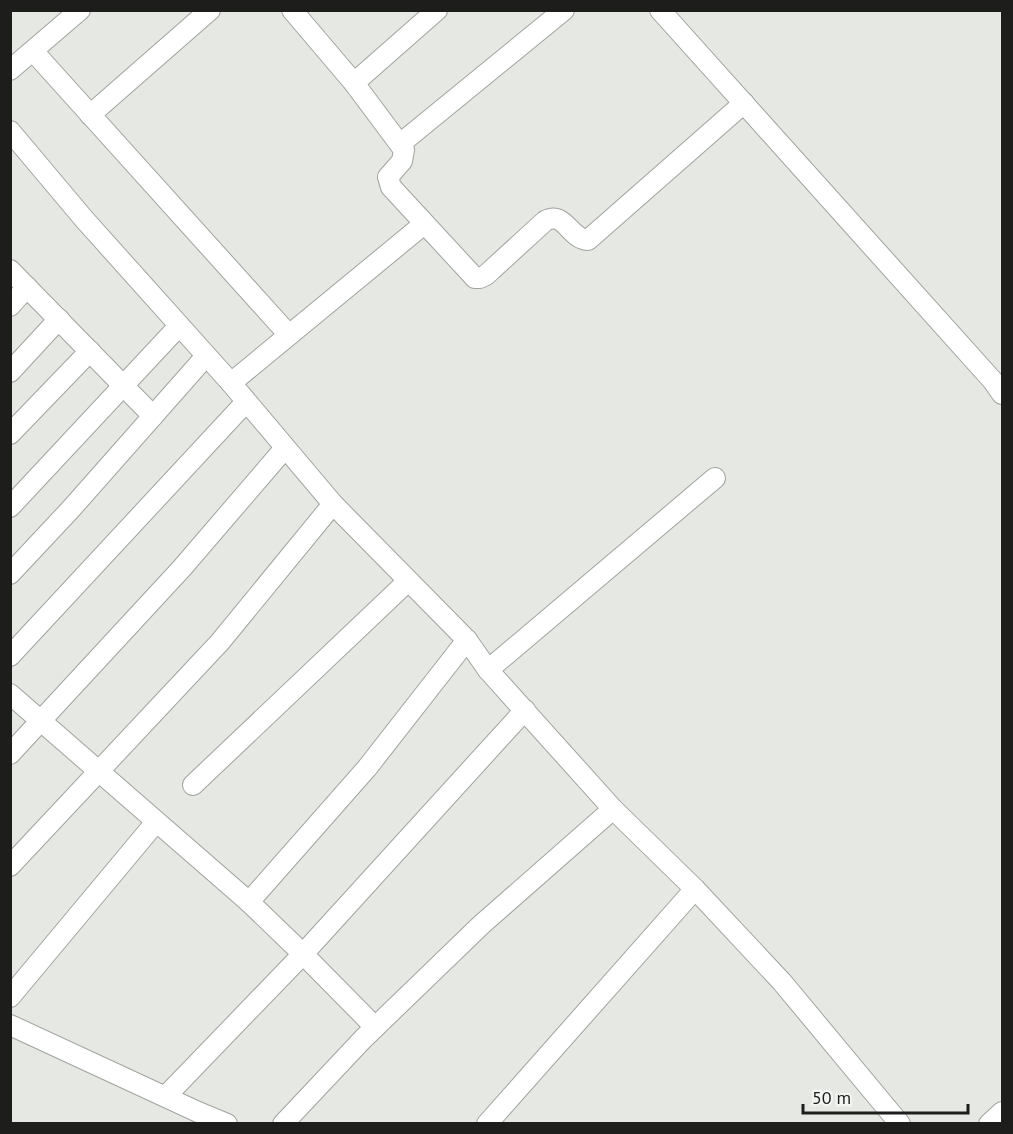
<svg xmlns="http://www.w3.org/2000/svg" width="1013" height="1134" viewBox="0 0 1013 1134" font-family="'PT Sans',sans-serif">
<rect width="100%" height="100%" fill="#e5e8e3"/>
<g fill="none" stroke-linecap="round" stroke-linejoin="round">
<defs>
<g id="minor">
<path d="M292,10L354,83L404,150L402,161L388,177L391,187L475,278H480L486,275L545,221C565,210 569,239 588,240L744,103"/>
<polyline points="660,10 993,381 1002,394"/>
<polyline points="33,51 289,335"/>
<polyline points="10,70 80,10"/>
<polyline points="354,83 437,10"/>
<polyline points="90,115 210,10"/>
<polyline points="10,131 84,219 231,383 333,504 467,640 488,670 613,809 695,889 782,982 900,1124"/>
<polyline points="400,144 564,10"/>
<polyline points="10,270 153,416"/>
<polyline points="10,306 27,287"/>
<polyline points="10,372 59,319"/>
<polyline points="231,383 424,224"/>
<polyline points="10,434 90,351"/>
<polyline points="10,507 179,326"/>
<polyline points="10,574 70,510 206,356"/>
<polyline points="10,656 246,402"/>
<polyline points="488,670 715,478"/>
<polyline points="10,694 249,902 303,954 375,1027"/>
<polyline points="10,754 182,568 285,448"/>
<polyline points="193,785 408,581"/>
<polyline points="10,866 220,642 333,504"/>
<polyline points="249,902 367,768 467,640"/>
<polyline points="10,997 156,822"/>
<polyline points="10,1025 198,1112 227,1124"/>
<polyline points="166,1096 303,954 525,710"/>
<polyline points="283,1124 363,1039 481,925 613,809"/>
<polyline points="487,1124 695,889"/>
<polyline points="989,1124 1002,1112"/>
</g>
</defs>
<!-- minor casing -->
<use href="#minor" stroke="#a0a39e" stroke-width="22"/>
<!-- minor -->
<use href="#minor" stroke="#fff" stroke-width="20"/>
</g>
<!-- border -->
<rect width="1013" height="1134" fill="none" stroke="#1d1e1c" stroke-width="24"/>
<!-- scale -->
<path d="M803 1104v9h165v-9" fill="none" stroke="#1d1e1c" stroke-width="3"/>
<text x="812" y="1104" font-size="18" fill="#1d1e1c" stroke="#f2f5f1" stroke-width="4.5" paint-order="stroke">50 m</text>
</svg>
